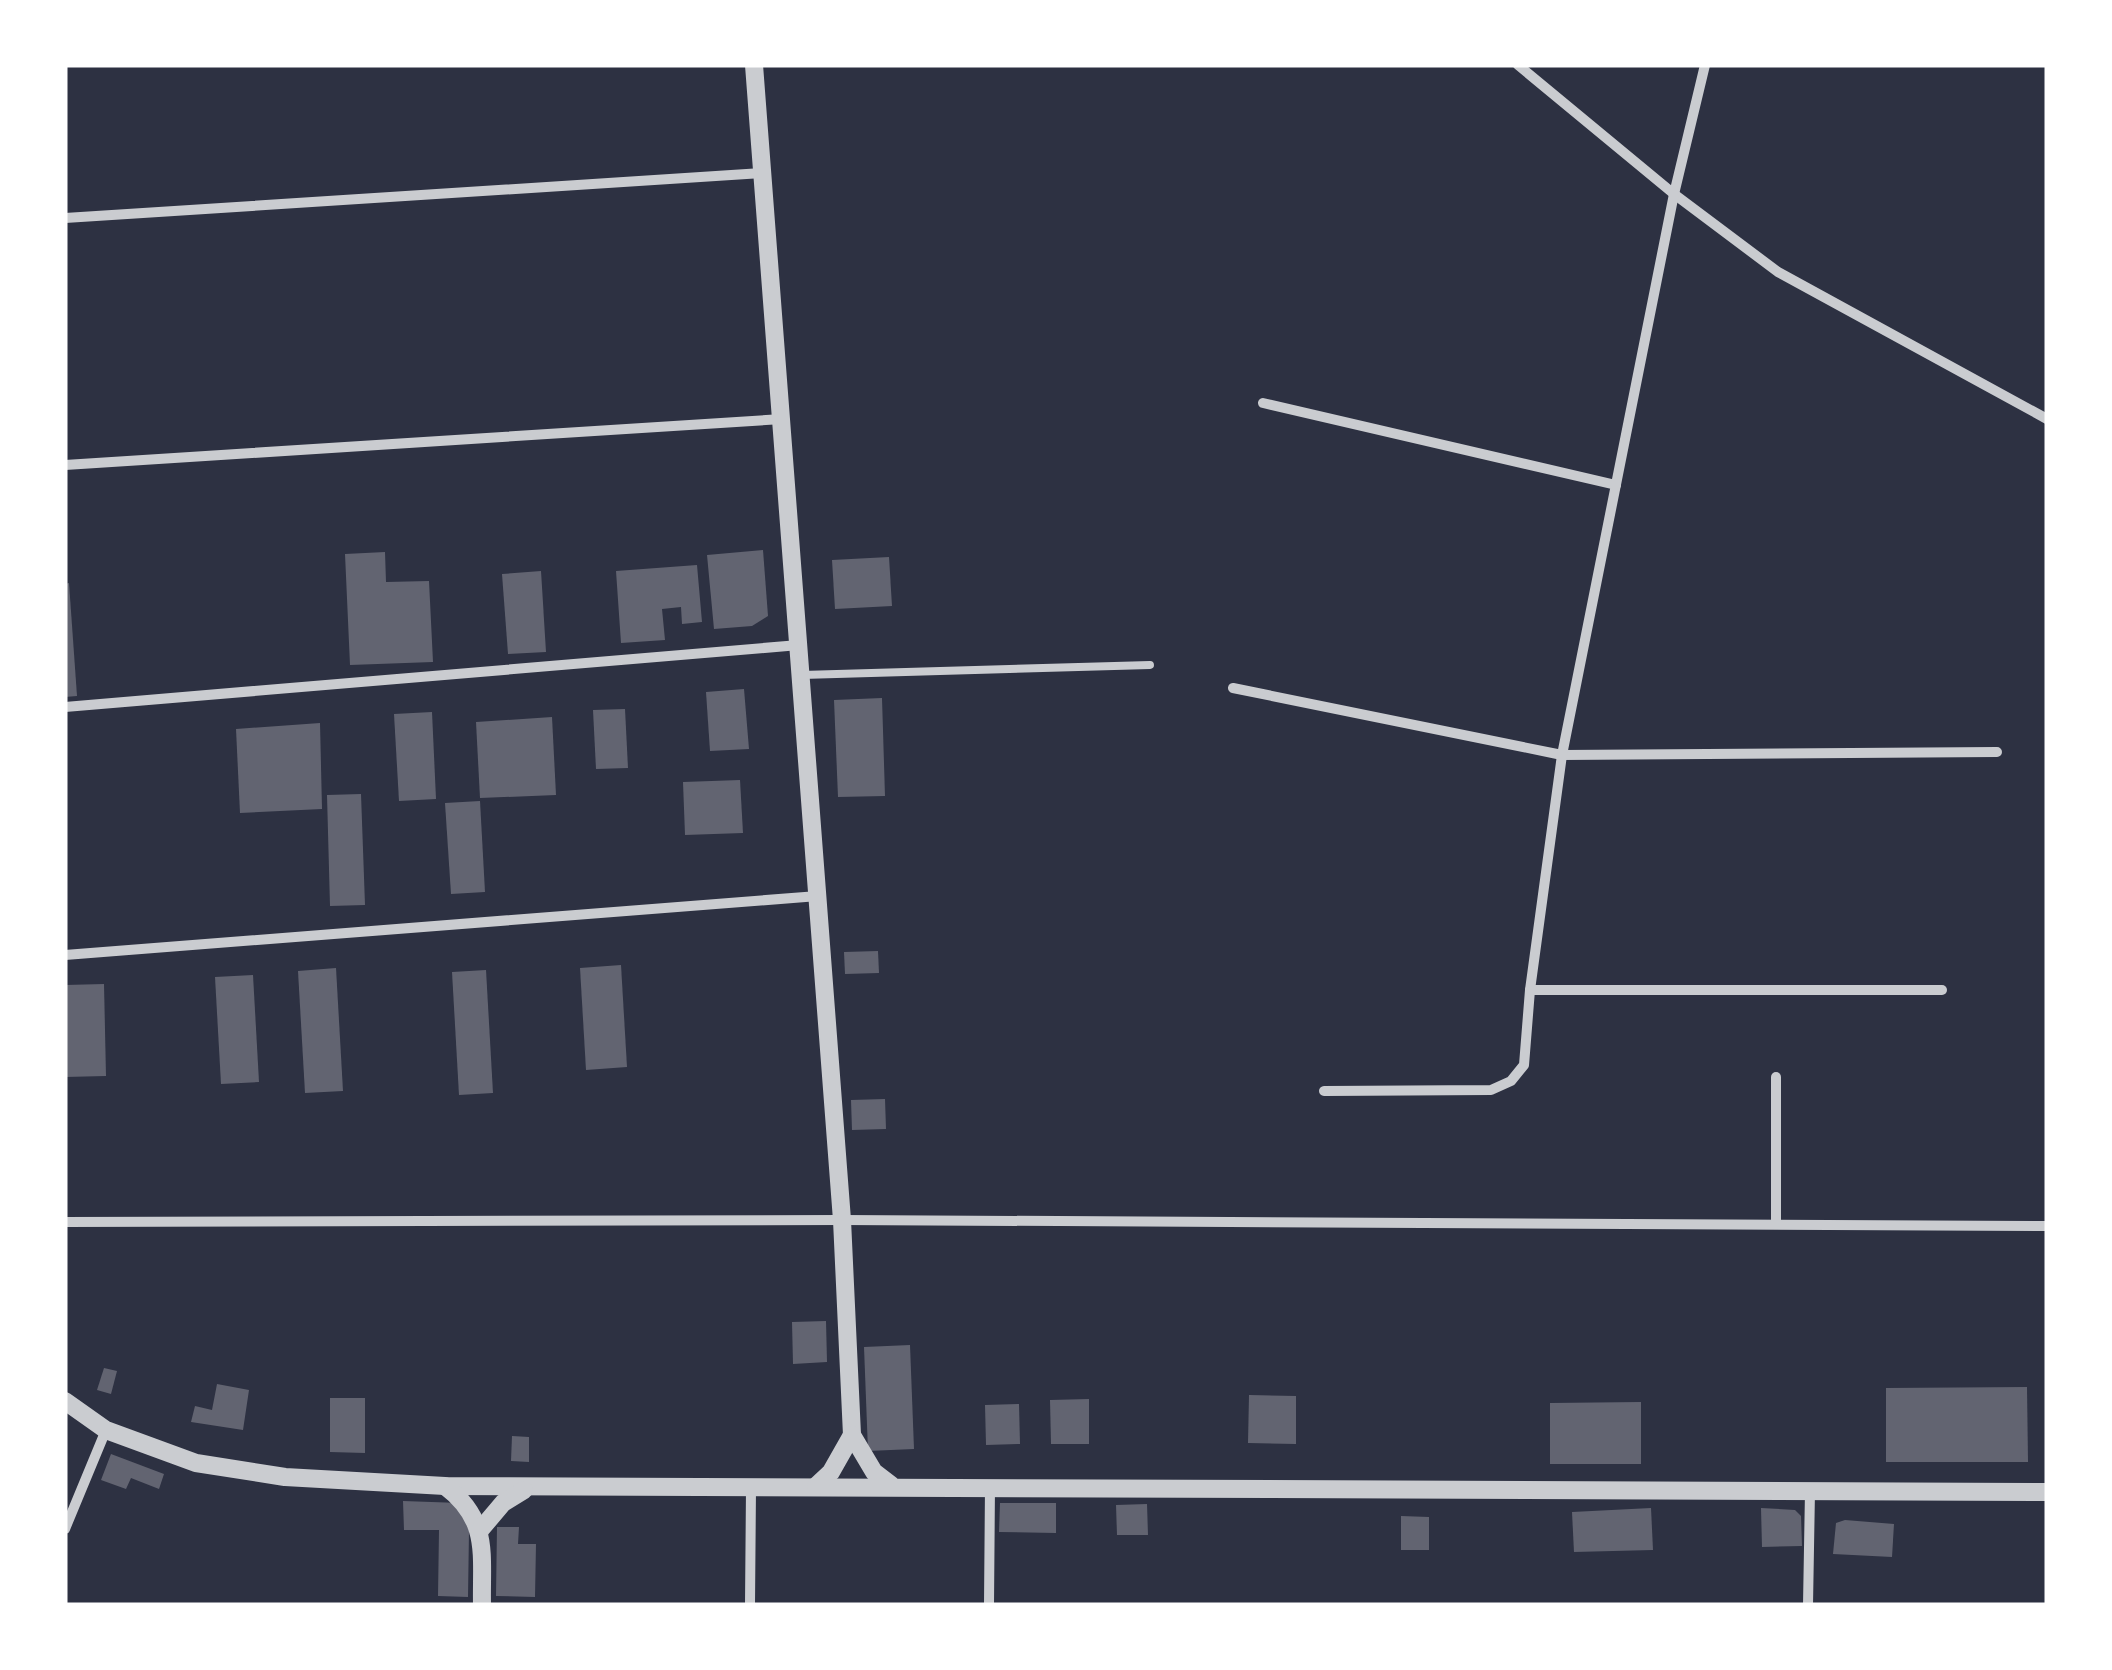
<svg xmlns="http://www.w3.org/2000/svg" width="2112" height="1670" viewBox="0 0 2112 1670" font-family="'PT Sans',sans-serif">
<rect width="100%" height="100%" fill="#2d3142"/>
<!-- building -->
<g fill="#626471">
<polygon points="763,550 768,616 752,626 714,629 707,555"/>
<polygon points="385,552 386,582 429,581 433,662 350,665 345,554"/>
<polygon points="889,557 892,606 835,609 832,560"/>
<polygon points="697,565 702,622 682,624 681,607 662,609 665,640 621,643 616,571"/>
<polygon points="541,571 546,652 508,654 502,574"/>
<polygon points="69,583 77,696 65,697 65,584"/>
<polygon points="744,689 749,749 710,751 706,692"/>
<polygon points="882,698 885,796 838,797 834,700"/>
<polygon points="625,709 628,768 596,769 593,710"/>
<polygon points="432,712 436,799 399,801 394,714"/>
<polygon points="552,717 556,795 480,798 476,722"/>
<polygon points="320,723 322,809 240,813 236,729"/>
<polygon points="740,780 743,833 685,835 683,782"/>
<polygon points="361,794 365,905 330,906 327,795"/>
<polygon points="480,801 485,892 451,894 445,803"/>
<polygon points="878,951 879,973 845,974 844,952"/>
<polygon points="621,965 627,1067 586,1070 580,968"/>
<polygon points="336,968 343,1091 305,1093 298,971"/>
<polygon points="486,970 493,1093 459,1095 452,972"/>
<polygon points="253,975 259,1082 221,1084 215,977"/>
<polygon points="104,984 106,1076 65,1077 65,985"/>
<polygon points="885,1099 886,1129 852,1130 851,1100"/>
<polygon points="826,1321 827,1362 793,1364 792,1322"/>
<polygon points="910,1345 914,1449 868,1451 864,1347"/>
<polygon points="104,1368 117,1371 111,1394 97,1390"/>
<polygon points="217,1384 249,1390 243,1430 191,1422 195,1406 212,1410"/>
<polygon points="2027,1387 2028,1462 1886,1462 1886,1388"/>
<polygon points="1249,1395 1296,1396 1296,1444 1248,1443"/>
<polygon points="330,1398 365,1398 365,1453 330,1452"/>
<polygon points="1089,1399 1089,1444 1051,1444 1050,1400"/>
<polygon points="1641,1402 1641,1464 1550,1464 1550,1403"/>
<polygon points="1019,1404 1020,1444 986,1445 985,1405"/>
<polygon points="512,1436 529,1437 529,1462 511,1461"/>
<polygon points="111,1454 164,1474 159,1489 131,1478 126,1489 101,1480"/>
<polygon points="403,1501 460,1503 469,1531 468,1597 438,1596 439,1530 404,1530"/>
<polygon points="1000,1503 1056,1503 1056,1533 999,1532"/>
<polygon points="1147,1504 1148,1535 1117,1535 1116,1505"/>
<polygon points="1651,1508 1653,1550 1574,1552 1572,1512"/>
<polygon points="1761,1508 1795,1510 1801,1516 1802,1546 1762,1547"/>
<polygon points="1401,1516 1429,1517 1429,1550 1401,1550"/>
<polygon points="1845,1520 1894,1524 1892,1557 1833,1554 1836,1523"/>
<polygon points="497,1527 519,1527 518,1544 536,1544 535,1597 496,1596"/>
</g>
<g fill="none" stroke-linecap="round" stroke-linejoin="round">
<!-- service -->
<polyline stroke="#caccd0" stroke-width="8" points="802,675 1150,665"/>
<!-- minor -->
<g stroke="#caccd0" stroke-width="10">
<polyline points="1518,65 1674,194 1778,272 2047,419"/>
<polyline points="65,218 762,173"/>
<polyline points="1263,403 1616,485"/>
<polyline points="65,465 782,419"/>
<polyline points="1233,688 1562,755 1997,752"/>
<polyline points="65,707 799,645"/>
<polyline points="65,955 818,896"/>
<polyline points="1530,990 1942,990"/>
<polyline points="1776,1077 1776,1224"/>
<polyline points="1324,1091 1491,1090 1511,1081 1524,1065 1530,990 1562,755 1674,194 1705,65"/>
<polyline points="65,1222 842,1220 2047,1226"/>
<polyline points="65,1529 106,1430"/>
<polyline points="750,1605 751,1488"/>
<polyline points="989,1605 990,1486"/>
<polyline points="1808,1605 1810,1491"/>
</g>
<!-- tertiary -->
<g stroke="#caccd0" stroke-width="18">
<polyline points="754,65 842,1220 852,1435 874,1472 891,1485"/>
<polyline points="65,1401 106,1430 196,1463 285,1477 445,1486 2047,1492"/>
<path d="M445,1486C490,1520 481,1554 482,1605"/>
<polyline points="816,1486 831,1472 852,1435"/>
<polyline points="481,1529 503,1503 524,1490"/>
</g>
</g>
<!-- border -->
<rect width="2112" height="1670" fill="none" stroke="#ffffff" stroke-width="135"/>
</svg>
